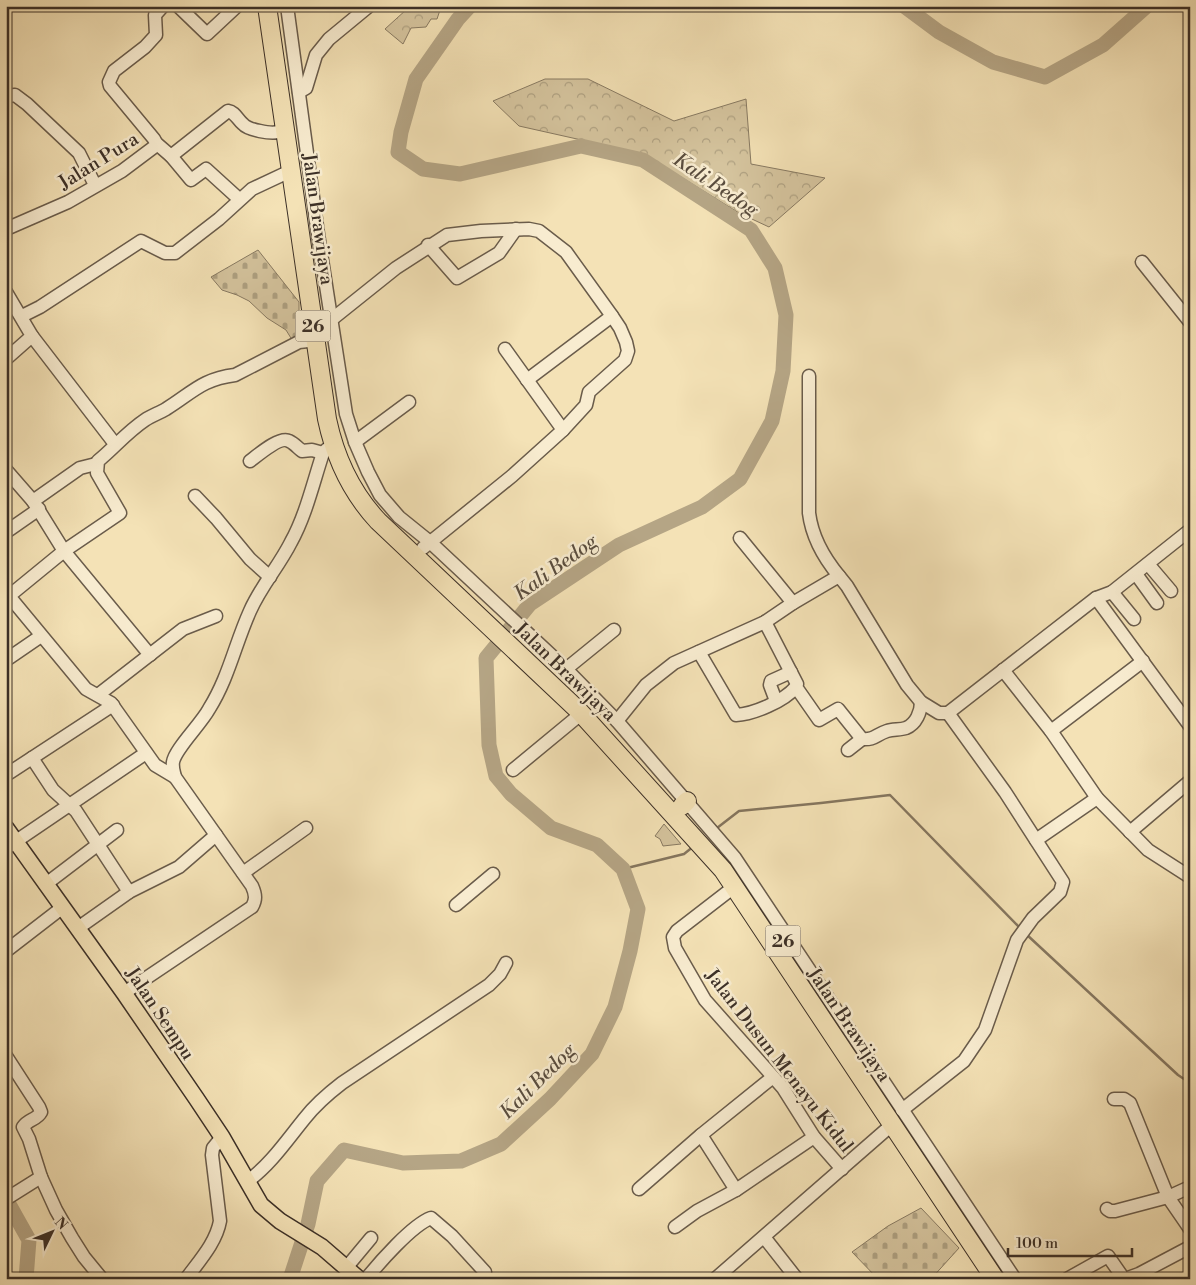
<svg xmlns="http://www.w3.org/2000/svg" width="1196" height="1285" viewBox="0 0 1196 1285" font-family="'Libre Bodoni',serif">
<defs>
<pattern id="forest-crowns" width="20" height="18" patternUnits="userSpaceOnUse" patternTransform="scale(1.25)"><rect width="20" height="18" fill="#d5c49e"/><path d="M2 6a3 3 0 1 1 6 0M12 15a3 3 0 1 1 6 0" fill="none" stroke="#aea081"/></pattern>
<pattern id="cemetery-stones" width="16" height="16" patternUnits="userSpaceOnUse" patternTransform="scale(1.25)"><rect width="16" height="16" fill="#d5c49e"/><path d="M2 7V4a2 2 0 0 1 4 0v3zM10 15v-3a2 2 0 0 1 4 0v3z" fill="#aea081"/></pattern>
</defs>
<rect width="100%" height="100%" fill="#f4e2b6"/>
<filter id="stains"><feTurbulence type="fractalNoise" baseFrequency=".004" numOctaves="4"/><feColorMatrix values="0 0 0 0 .2 0 0 0 0 .09 0 0 0 0 .02 0 0 0 .5 -.17"/></filter>
<radialGradient id="worn" r=".72"><stop offset=".6" stop-color="#630" stop-opacity="0"/><stop offset="1" stop-color="#630" stop-opacity=".3"/></radialGradient>
<!-- forest -->
<g fill="url(#forest-crowns)" stroke="#887a62">
<polygon points="407,6 436,6 440,10 437,19 431,19 426,27 411,28 403,44 385,29 407,9"/>
<polygon points="545,79 588,79 674,121 746,99 751,164 825,178 769,227 739,213 644,154 519,126 493,101"/>
</g>
<!-- cemetery -->
<g fill="url(#cemetery-stones)" stroke="#887a62">
<polygon points="258,250 299,302 299,319 303,338 294,343 286,330 267,318 249,301 237,295 222,290 211,277"/>
<polygon points="921,1208 959,1248 931,1279 878,1279 852,1252 888,1226"/>
</g>
<!-- park -->
<polygon fill="#d5c49e" stroke="#887a62" points="664,824 681,844 663,846 660,839 655,836"/>
<g fill="none" stroke-linecap="round" stroke-linejoin="round">
<!-- stream -->
<g stroke="#85765f" stroke-width="2.5">
<polyline points="717,828 739,811 821,803 890,795 1021,929"/>
<polyline points="623,869 684,854 694,846"/>
<polyline points="1026,934 1178,1075 1190,1083"/>
</g>
<!-- river -->
<g stroke="#b5a585" stroke-width="15">
<polyline points="904,6 939,32 993,62 1045,77 1103,45 1147,6"/>
<polyline points="6,1199 29,1240 26,1279"/>
<polyline points="290,1279 308,1224 317,1181 344,1150 403,1163 461,1161 501,1144 550,1099 592,1054 615,1007 630,951 638,909 623,869 597,845 551,828 511,794 496,776 489,745 486,658 530,604 619,545 702,507 740,479 772,421 783,371 786,315 775,268 751,230 643,160 581,146 460,174 423,169 398,152 401,132 416,79 458,19 470,6"/>
</g>
<defs>
<g id="minor">
<polyline points="178,6 207,34 237,6"/>
<polyline points="287,6 318,234 346,414 355,442 368,472 380,495 399,517 430,542 566,669 617,721 735,858 1015,1279"/>
<polyline points="299,92 306,88 316,55 329,39 369,6"/>
<polyline points="6,96 15,95 27,104 79,153 95,185"/>
<polyline points="156,143 171,156 191,180 206,169 239,199"/>
<path d="M171,156L228,111C235,112 237,119 243,124C248,130 271,134 278,132"/>
<polyline points="6,229 68,202 122,171 154,147 156,143 154,139 110,86 109,82 114,71 145,47 156,35 155,15 163,6"/>
<polyline points="428,245 457,278 499,253 516,229"/>
<polyline points="1142,262 1190,322"/>
<polyline points="6,292 32,336 6,359"/>
<polyline points="22,316 40,307 141,241 165,253 175,253 219,219 252,189 284,174"/>
<polyline points="331,320 396,268 447,235 481,231 529,229 539,231 566,252 612,316 620,328 626,342 628,351 625,360 589,392 586,405 563,430 512,476 423,548"/>
<polyline points="32,336 115,444"/>
<polyline points="505,349 563,430"/>
<path d="M809,376V513C812,537 824,558 839,576"/>
<polyline points="527,380 612,316"/>
<polyline points="355,442 409,402"/>
<path d="M250,461C258,455 280,436 289,441C294,443 298,448 302,451L312,450L323,453"/>
<polyline points="96,464 80,468 33,501 64,551 150,655"/>
<polyline points="6,470 33,501"/>
<polyline points="195,496 216,518 250,559 270,577"/>
<polyline points="6,532 39,509"/>
<polyline points="740,538 793,603"/>
<polyline points="1148,564 1171,591"/>
<polyline points="1136,574 1157,603"/>
<polyline points="1112,592 1134,619"/>
<polyline points="1096,598 1190,726"/>
<path d="M765,622L797,684L796,687L819,720L838,709L862,739C875,740 875,735 887,731C893,729 900,730 906,728C916,724 921,712 921,702"/>
<path d="M699,652L736,715C754,714 784,701 796,687"/>
<polyline points="6,660 41,636"/>
<polyline points="566,669 614,630"/>
<polyline points="1003,670 1051,731 1097,798 1148,850 1190,877"/>
<polyline points="98,695 183,629 216,616"/>
<polyline points="776,701 770,685 771,681 791,672"/>
<polyline points="617,721 646,685 674,663 765,622 793,603 839,576 847,586 907,685 921,702 939,713 948,713 1096,598 1112,592 1190,530"/>
<polyline points="1051,731 1143,661"/>
<polyline points="848,750 862,739"/>
<polyline points="32,758 53,790 76,811 129,892"/>
<polyline points="513,770 576,718"/>
<polyline points="6,775 113,705"/>
<path d="M175,777L155,765L111,703L86,689L9,596L64,551L120,513L97,473L98,461C114,448 127,432 145,420C151,416 159,413 166,409C192,393 202,379 235,375L299,342L308,341"/>
<polyline points="1130,832 1190,781"/>
<polyline points="1036,840 1097,798"/>
<polyline points="6,848 146,753"/>
<polyline points="243,873 306,828"/>
<polyline points="46,884 117,830"/>
<polyline points="734,887 677,931 673,937 675,948 705,1000 783,1088 814,1137 842,1169"/>
<polyline points="456,905 493,874"/>
<polyline points="78,928 129,892 179,867 216,835"/>
<polyline points="6,951 63,907"/>
<path d="M124,993L252,907C256,900 256,895 252,886L175,777C174,772 172,768 173,762C175,749 201,724 209,709C229,677 235,644 250,611C261,586 279,566 291,542C306,515 313,483 323,453L327,449"/>
<path d="M6,1056L39,1107L41,1112C37,1120 28,1119 23,1127L29,1139L41,1177L56,1210L72,1238L84,1257L102,1279"/>
<polyline points="1114,1099 1124,1099 1130,1103 1168,1197 1190,1229"/>
<polyline points="902,1110 964,1061 985,1030 1017,940 1033,918 1060,892 1063,882 1005,792 948,713"/>
<polyline points="701,1135 736,1190"/>
<path d="M248,1181C271,1164 287,1140 305,1118C316,1104 329,1093 342,1083L489,985L500,974L506,963"/>
<polyline points="639,1189 701,1135 773,1077"/>
<polyline points="6,1199 41,1177"/>
<polyline points="1107,1209 1110,1211 1115,1211 1168,1197 1190,1187"/>
<polyline points="675,1227 697,1211 736,1190 814,1137"/>
<polyline points="764,1237 797,1279"/>
<polyline points="346,1268 371,1238"/>
<path d="M186,1279C199,1261 216,1243 220,1221L212,1155L213,1148L222,1137"/>
<path d="M366,1279C379,1263 412,1225 431,1218L452,1236L485,1272L479,1279"/>
<polyline points="715,1279 887,1129"/>
<polyline points="1067,1279 1108,1256 1124,1279"/>
<polyline points="1125,1279 1139,1274 1190,1247"/>
</g>
<polyline id="major" points="6,828 124,993 196,1098 222,1137 261,1205 280,1221 322,1247 359,1279"/>
<g id="highway">
<path d="M267,6L327,419C335,457 351,492 378,521L579,711L723,870L995,1279"/>
<polyline points="682,806 687,801"/>
</g>
</defs>
<!-- minor casing -->
<use href="#minor" stroke="#6a5c4b" stroke-width="15"/>
<!-- major casing -->
<use href="#major" stroke="#3c3027" stroke-width="18"/>
<!-- highway casing -->
<use href="#highway" stroke="#3c3027" stroke-width="20"/>
<!-- minor -->
<use href="#minor" stroke="#f8ecd0" stroke-width="12"/>
<!-- major -->
<use href="#major" stroke="#f4e2b6" stroke-width="15"/>
<!-- highway -->
<use href="#highway" stroke="#f4e2b6" stroke-width="18"/>
</g>
<g text-anchor="middle" stroke-width="5" stroke-linejoin="round" paint-order="stroke">
<!-- shield labels -->
<g fill="#f8ecd0" stroke="#74685a" stroke-width="1">
<rect x="295.5" y="310.5" width="35" height="31" rx="4"/>
<rect x="765.5" y="925.5" width="35" height="31" rx="4"/>
</g>
<g font-size="18" font-weight="bold" fill="#3c3027">
<text x="313" y="332">26</text>
<text x="783" y="947">26</text>
</g>
<!-- street labels -->
<g font-size="19" fill="#3c3027" stroke="#f8ecd0">
<text transform="translate(98 160) rotate(-32)" y="7">Jalan Pura</text>
<text transform="translate(319 219) rotate(82)" y="7">Jalan Brawijaya</text>
<text transform="translate(566 671) rotate(44)" y="7">Jalan Brawijaya</text>
<text transform="translate(161 1013) rotate(56)" y="7">Jalan Sempu</text>
<text transform="translate(850 1024) rotate(56)" y="7">Jalan Brawijaya</text>
<text transform="translate(780 1060) rotate(52)" y="7">Jalan Dusun Menayu Kidul</text>
</g>
<!-- water labels -->
<g font-size="20" font-style="italic" fill="#5a4d3e" stroke="#f8ecd0">
<text transform="translate(716 184) rotate(34)" y="7">Kali Bedog</text>
<text transform="translate(555 567) rotate(-36)" y="7">Kali Bedog</text>
<text transform="translate(537 1081) rotate(-45)" y="7">Kali Bedog</text>
</g>
</g>
<!-- margin -->
<rect width="1196" height="1285" fill="none" stroke="#f4e2b6" stroke-width="25"/>
<rect x="8" y="8" width="1181" height="1270" fill="none" stroke="#3c3027" stroke-width="2.5"/>
<rect x="12" y="12" width="1171" height="1260" fill="none" stroke="#3c3027"/>
<!-- north arrow -->
<g transform="translate(52 1232) rotate(47)" stroke="#f8ecd0" stroke-width="4" paint-order="stroke">
<path d="M0-4L9 19L0 12L-9 19Z" fill="#3c3027"/>
<text y="-8" font-size="14" font-weight="bold" text-anchor="middle" fill="#3c3027">N</text>
</g>
<!-- scale -->
<path d="M1008 1248v8h124v-8" fill="none" stroke="#3c3027" stroke-width="2.5"/>
<text x="1016" y="1248" font-size="15" fill="#3c3027" stroke="#f8ecd0" stroke-width="4" paint-order="stroke">100 m</text>
<rect width="100%" height="100%" filter="url(#stains)"/>
<rect width="100%" height="100%" fill="url(#worn)"/>
</svg>
